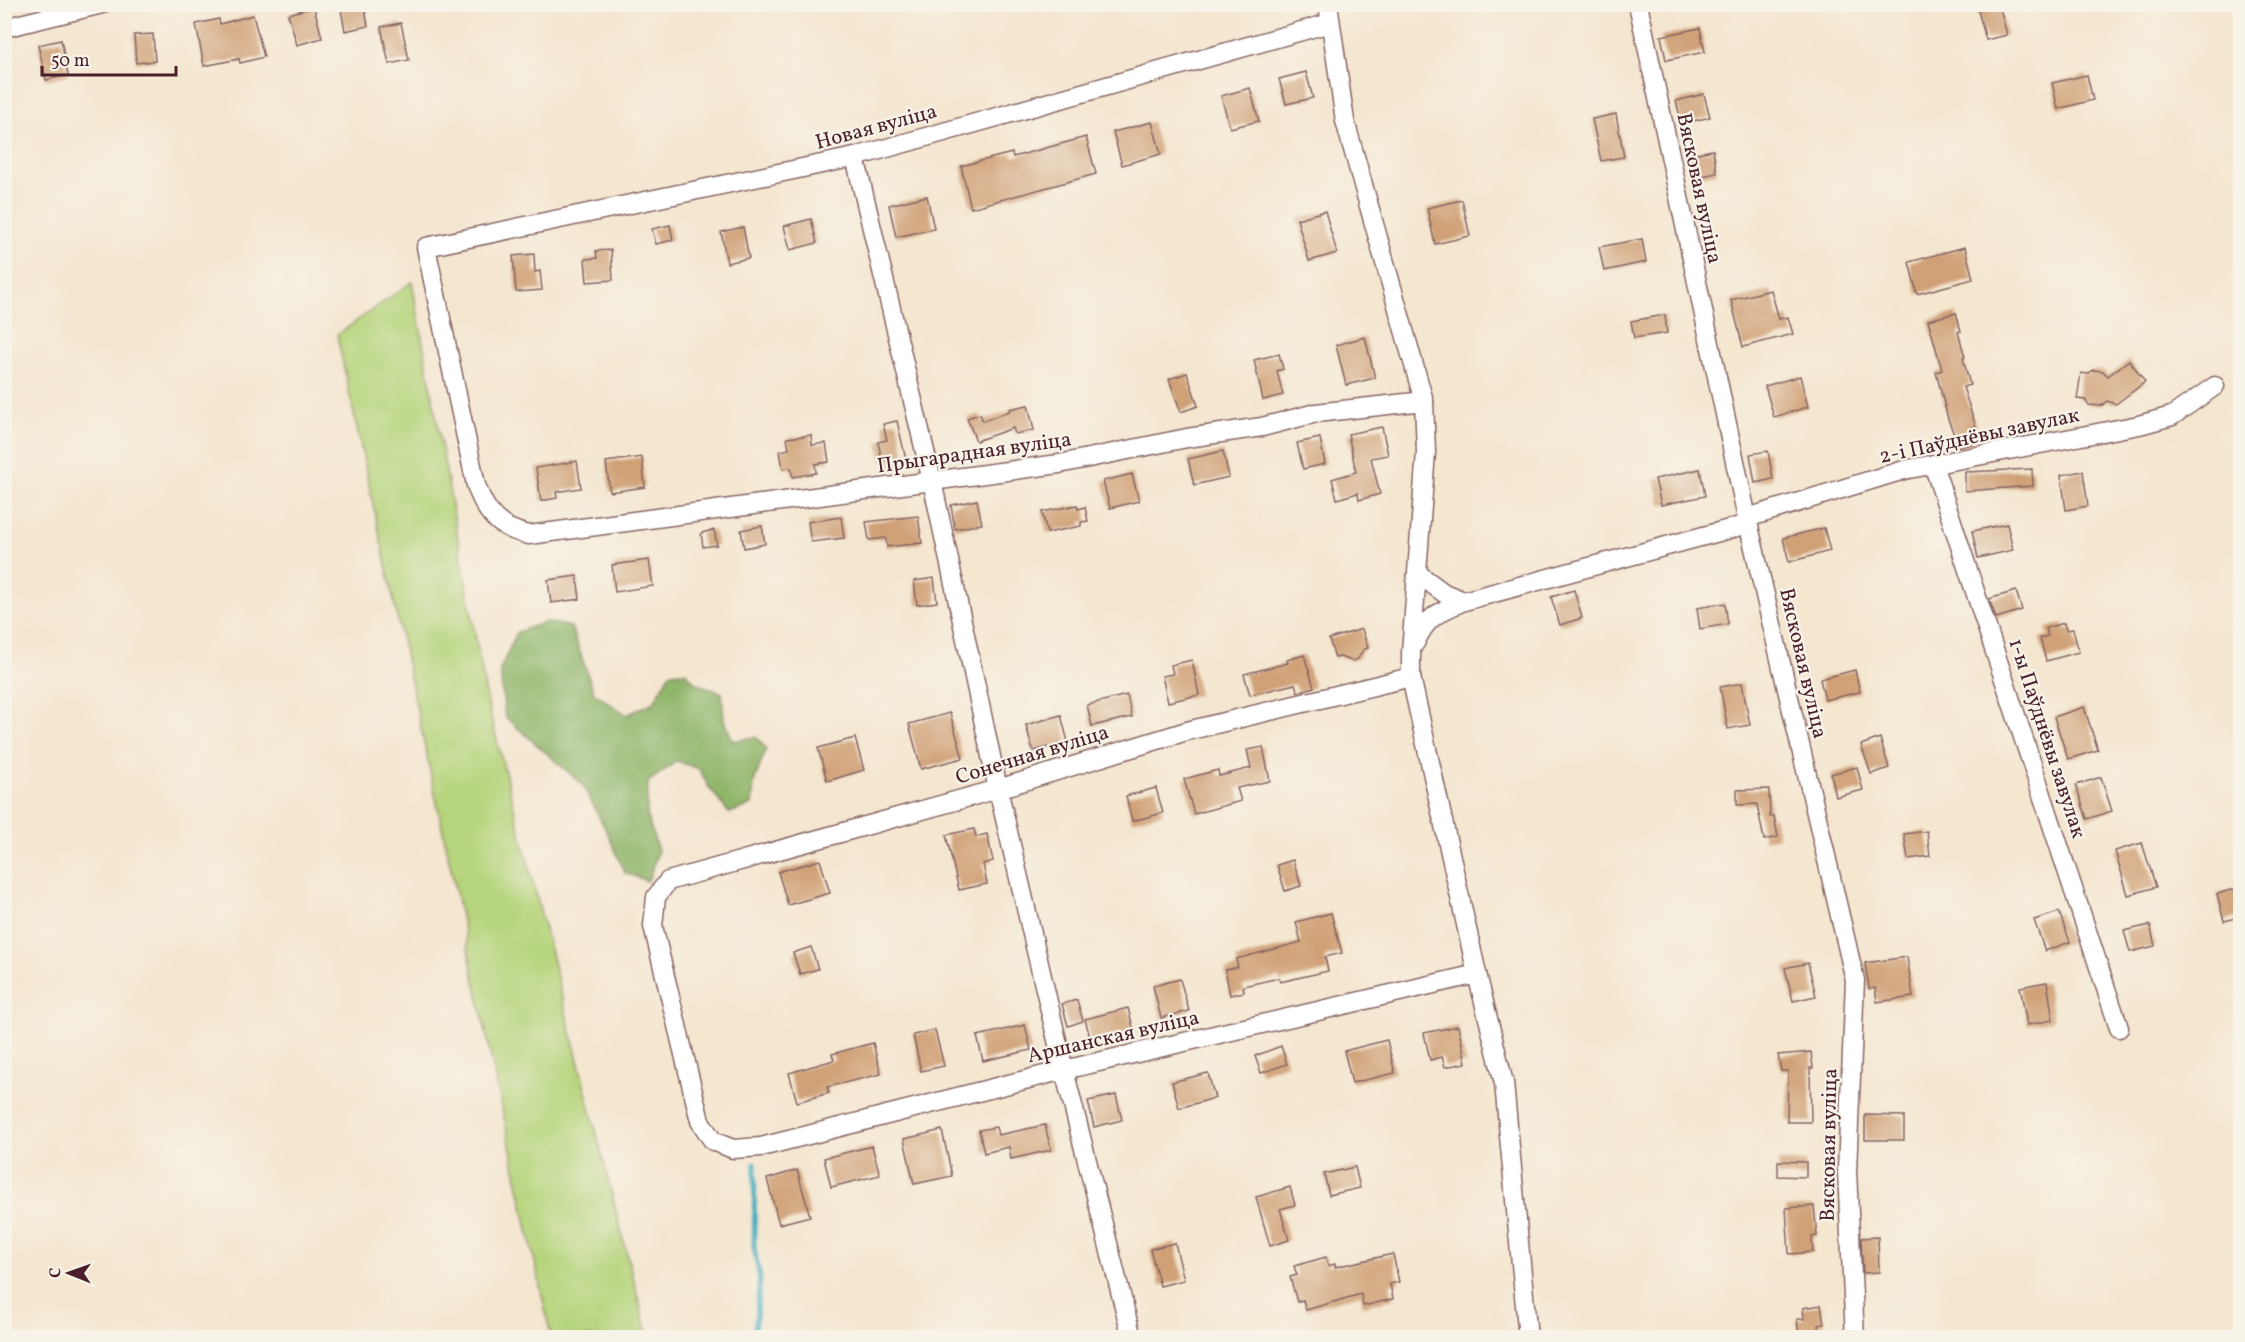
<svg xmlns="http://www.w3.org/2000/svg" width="2245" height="1342" viewBox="0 0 2245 1342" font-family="Vollkorn,serif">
<rect width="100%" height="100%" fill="#f7f3e8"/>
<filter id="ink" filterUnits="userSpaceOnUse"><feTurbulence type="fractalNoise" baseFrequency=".0167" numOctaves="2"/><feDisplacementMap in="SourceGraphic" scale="12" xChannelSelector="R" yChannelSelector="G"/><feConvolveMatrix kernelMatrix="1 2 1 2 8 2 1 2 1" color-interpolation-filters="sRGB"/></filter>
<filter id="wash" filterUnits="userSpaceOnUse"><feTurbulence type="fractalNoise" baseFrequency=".008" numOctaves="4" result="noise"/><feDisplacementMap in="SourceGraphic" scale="24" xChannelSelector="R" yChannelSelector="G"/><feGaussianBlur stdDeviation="1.35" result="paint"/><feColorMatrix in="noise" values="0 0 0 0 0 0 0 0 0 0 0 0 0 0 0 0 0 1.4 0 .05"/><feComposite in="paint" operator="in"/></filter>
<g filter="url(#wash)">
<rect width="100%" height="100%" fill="#f4e6cf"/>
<!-- green -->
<polygon fill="#b6d47b" stroke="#807a53" stroke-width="1.5" points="412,282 487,701 648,1337 551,1337 337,335"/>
<!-- forest -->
<polygon fill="#90b66b" stroke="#6d6a4b" stroke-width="1.5" points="546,622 571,627 594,693 627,715 654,702 670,673 685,672 696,683 722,693 724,720 733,741 756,737 766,749 754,782 752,805 729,813 709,787 699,769 677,761 648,782 647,816 658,851 648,881 625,873 608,834 582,784 505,717 500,670 517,632"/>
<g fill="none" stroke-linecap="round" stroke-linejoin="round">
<!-- stream -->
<polyline stroke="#40acbf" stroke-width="5" points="752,1338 756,1321 760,1278 754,1248 755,1163"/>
</g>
<g id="blocks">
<!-- building -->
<g fill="#d0a177">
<polygon points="340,4 364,4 368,26 345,31"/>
<polygon points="1985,4 1999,4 2007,35 1986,40 1977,7"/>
<polygon points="314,7 322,38 297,45 288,14"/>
<polygon points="253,15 264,57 240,63 239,59 204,66 196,24 219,19 220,24"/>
<polygon points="401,23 409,60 389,64 381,27"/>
<polygon points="1700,28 1705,52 1666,60 1661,36"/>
<polygon points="153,34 155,61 136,63 134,35"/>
<polygon points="61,40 68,75 46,80 38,45"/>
<polygon points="1306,72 1313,98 1286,104 1279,79"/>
<polygon points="2087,75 2093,100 2058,109 2052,83"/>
<polygon points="1250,88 1259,121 1230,128 1221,96"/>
<polygon points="1704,94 1710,117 1682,124 1676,101"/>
<polygon points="1616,114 1624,157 1601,161 1592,119"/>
<polygon points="1152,122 1161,154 1122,165 1113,132"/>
<polygon points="1086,137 1096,174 971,208 961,166 1012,153 1013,157"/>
<polygon points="1713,150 1717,173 1692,178 1687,155"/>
<polygon points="927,196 934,229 896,237 889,205"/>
<polygon points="1462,200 1470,236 1435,244 1427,208"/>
<polygon points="1325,211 1337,253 1309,261 1297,219"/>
<polygon points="811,219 817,243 790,250 784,226"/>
<polygon points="670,225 673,240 656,244 652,229"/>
<polygon points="743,227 749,258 727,263 721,232"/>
<polygon points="1642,239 1646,262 1604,271 1599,247"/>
<polygon points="1965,247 1973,279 1917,294 1909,262"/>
<polygon points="611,250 613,280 587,282 585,259 597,258 596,251"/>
<polygon points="534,254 535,272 540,271 542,290 516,292 513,256"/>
<polygon points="1771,290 1779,319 1788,317 1793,334 1743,347 1731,300"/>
<polygon points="1956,313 1961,331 1958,332 1965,357 1963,358 1970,385 1963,387 1976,427 1969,430 1971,444 1959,447 1948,419 1936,372 1942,370 1928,320"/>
<polygon points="1665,315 1667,333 1634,338 1631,321"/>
<polygon points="1365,337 1375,378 1346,385 1336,345"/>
<polygon points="1279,354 1283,369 1277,371 1283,395 1263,400 1254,360"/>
<polygon points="2129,360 2145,382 2116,404 2107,401 2101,406 2089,405 2085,400 2077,399 2081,373 2088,374 2093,370 2103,371 2108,376"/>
<polygon points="1187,373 1198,406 1181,412 1169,379"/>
<polygon points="1800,376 1808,407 1774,417 1765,386"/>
<polygon points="1028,405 1034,430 1015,434 1013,428 976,441 967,418 980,414 983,421 1010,411 1009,409"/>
<polygon points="897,421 907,464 892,468 890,459 882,461 878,442 887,440 883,424"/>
<polygon points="1382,427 1388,455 1371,458 1380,494 1359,500 1358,493 1337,499 1332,479 1356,472 1348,434"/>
<polygon points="811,435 812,445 826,443 829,462 815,464 816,473 793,477 791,468 783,469 780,451 789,449 787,438"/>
<polygon points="1320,438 1325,464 1303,469 1297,443"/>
<polygon points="1223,451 1229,477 1194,485 1188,459"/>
<polygon points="1768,451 1773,479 1755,483 1750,454"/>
<polygon points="642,457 645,487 610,492 606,462"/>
<polygon points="577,461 581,488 556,492 557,498 541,501 536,468"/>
<polygon points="1700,469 1705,496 1661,505 1655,479"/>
<polygon points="2032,469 2033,486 1965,491 1965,472"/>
<polygon points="2083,471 2088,506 2066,510 2061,475"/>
<polygon points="1132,474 1139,501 1110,508 1103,481"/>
<polygon points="977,500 982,524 955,529 951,505"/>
<polygon points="1077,505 1078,509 1085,507 1088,521 1081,522 1081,526 1047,533 1042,512"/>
<polygon points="918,516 922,543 887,547 886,538 869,540 866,522"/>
<polygon points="841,517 844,538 811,542 808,522"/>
<polygon points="2007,524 2013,550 1978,558 1972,531"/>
<polygon points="762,526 765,544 744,548 741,530"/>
<polygon points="1824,528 1830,551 1789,562 1783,538"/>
<polygon points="714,530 717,545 703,547 701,533"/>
<polygon points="649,560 653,586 615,592 612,565"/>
<polygon points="577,576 580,599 551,603 548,580"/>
<polygon points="934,578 937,602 917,605 914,581"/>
<polygon points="1574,590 1582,618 1560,625 1551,597"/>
<polygon points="2016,591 2022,610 1996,618 1989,599"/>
<polygon points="1725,603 1728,624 1700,629 1697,608"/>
<polygon points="2064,623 2066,630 2073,629 2079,652 2046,661 2040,638 2048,636 2046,628"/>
<polygon points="1362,629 1368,648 1363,650 1358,659 1352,661 1340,657 1335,658 1329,639"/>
<polygon points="1304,655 1314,687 1298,692 1295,684 1250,695 1244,674 1288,663 1287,660"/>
<polygon points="1192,660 1199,695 1168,702 1162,676 1173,674 1171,665"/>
<polygon points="1855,670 1860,692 1825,700 1820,679"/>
<polygon points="1742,683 1750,725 1728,729 1720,687"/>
<polygon points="1127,695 1132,717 1092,726 1087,705"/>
<polygon points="2084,707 2098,750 2068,759 2054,717"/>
<polygon points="950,713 963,758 921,769 909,724"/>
<polygon points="1061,715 1068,742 1033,751 1026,725"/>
<polygon points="855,738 864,770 827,781 818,748"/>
<polygon points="1880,738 1889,768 1871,774 1861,745"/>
<polygon points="1263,747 1270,781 1237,788 1241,801 1194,814 1184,779 1218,770 1219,776 1251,768 1247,750"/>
<polygon points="1857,767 1863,790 1836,797 1831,774"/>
<polygon points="2101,777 2112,811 2087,819 2076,785"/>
<polygon points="1156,788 1163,813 1132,821 1126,796"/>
<polygon points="1769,789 1770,817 1774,816 1778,837 1764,840 1757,804 1737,805 1737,790"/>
<polygon points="974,829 976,837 987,834 993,861 983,864 987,884 959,890 946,835"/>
<polygon points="1927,831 1930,856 1908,859 1904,834"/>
<polygon points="2142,843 2156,887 2128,895 2115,851"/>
<polygon points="820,860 830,893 788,905 778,872"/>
<polygon points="1293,860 1301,886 1285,891 1277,865"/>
<polygon points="2241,887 2241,917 2224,921 2217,894"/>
<polygon points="2059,912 2070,942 2045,951 2034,920"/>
<polygon points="1331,913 1342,953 1325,957 1328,971 1280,982 1279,978 1243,986 1244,992 1230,995 1225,970 1238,967 1236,959 1301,942 1296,922"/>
<polygon points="2150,925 2155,946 2130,952 2124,931"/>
<polygon points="811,947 818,969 800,974 793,953"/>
<polygon points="1907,957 1913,997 1877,1002 1875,988 1869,989 1865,963"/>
<polygon points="1808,963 1816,996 1793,1001 1785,968"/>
<polygon points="1180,979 1189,1011 1161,1018 1153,986"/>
<polygon points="2047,982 2053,1020 2027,1025 2020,987"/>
<polygon points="1077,1000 1083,1021 1068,1026 1062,1004"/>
<polygon points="1128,1008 1134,1031 1091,1041 1085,1019"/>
<polygon points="1025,1025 1031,1050 983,1061 977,1036"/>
<polygon points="1458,1026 1466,1063 1445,1067 1442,1057 1430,1060 1424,1033"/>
<polygon points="935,1030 944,1066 921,1071 913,1035"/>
<polygon points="1387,1040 1395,1073 1352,1083 1344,1051"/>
<polygon points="873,1043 881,1074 827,1087 829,1093 797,1102 789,1073 834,1060 832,1054"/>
<polygon points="1281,1046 1287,1064 1261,1073 1255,1056"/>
<polygon points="1811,1052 1813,1068 1810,1068 1811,1122 1787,1122 1788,1071 1781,1071 1778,1055"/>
<polygon points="1208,1073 1215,1098 1179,1108 1172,1082"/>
<polygon points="1116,1095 1122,1120 1094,1127 1088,1101"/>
<polygon points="1865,1115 1904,1116 1904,1140 1865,1140"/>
<polygon points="1045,1125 1051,1150 1011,1159 1009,1147 984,1153 979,1130 996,1127 998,1135"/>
<polygon points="942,1130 952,1176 914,1184 904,1139"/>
<polygon points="872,1146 880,1175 831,1187 824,1158"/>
<polygon points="1778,1161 1806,1162 1806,1177 1778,1176"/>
<polygon points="1355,1167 1360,1188 1329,1195 1324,1174"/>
<polygon points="797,1170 810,1216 779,1224 767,1179"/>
<polygon points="1290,1187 1295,1205 1280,1209 1289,1240 1270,1246 1256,1197"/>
<polygon points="1814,1206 1817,1236 1812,1237 1813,1252 1789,1254 1786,1208"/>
<polygon points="1878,1237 1879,1272 1863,1273 1861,1238"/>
<polygon points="1175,1243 1184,1280 1160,1286 1150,1249"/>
<polygon points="1393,1254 1399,1282 1390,1284 1393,1299 1363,1306 1361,1294 1306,1310 1303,1300 1297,1302 1290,1277 1297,1275 1294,1266 1326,1257 1328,1266 1335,1264 1335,1267"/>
<polygon points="1821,1305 1824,1324 1819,1325 1820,1338 1799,1338 1797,1319 1804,1319 1803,1308"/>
</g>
</g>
</g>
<g filter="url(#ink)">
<use href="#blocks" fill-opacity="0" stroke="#866564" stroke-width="1.5"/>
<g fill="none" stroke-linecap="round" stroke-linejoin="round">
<defs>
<g id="minor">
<polyline points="1328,4 1345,121 1424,401 1426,452 1411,653 1411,677 1477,974 1504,1083 1528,1338"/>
<polyline points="1638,4 1747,518 1855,980 1847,1171 1855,1338"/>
<path d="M1330,23L855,157L426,247L476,485C486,514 498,528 529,535L1059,464L1187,438L1262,427L1316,413L1424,401"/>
<polyline points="4,28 102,4"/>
<polyline points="855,157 932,481 998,789 1064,1070 1132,1338"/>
<polyline points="1933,464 2119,1028"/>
<polyline points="1747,518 1904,470 2139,425 2172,416 2215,386"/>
<polyline points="1417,573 1444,593 1464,601"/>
<path d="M1415,643C1427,616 1439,612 1464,601L1748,524"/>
<polyline points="1411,677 1187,731 998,789 668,881 656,897 653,926 700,1121 713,1141 733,1149 761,1147 1064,1070 1477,974"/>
</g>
</defs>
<!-- minor casing -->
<use href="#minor" stroke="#866564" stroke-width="21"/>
<!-- minor -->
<use href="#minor" stroke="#fff" stroke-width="18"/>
</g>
</g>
<g text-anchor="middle" stroke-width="4.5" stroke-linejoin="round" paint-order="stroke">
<!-- street labels -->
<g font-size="21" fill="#4a1f2b" stroke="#f7f3e8">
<text transform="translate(876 126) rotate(-15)" y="7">Новая вуліца</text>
<text transform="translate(1700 188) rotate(78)" y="7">Вясковая вуліца</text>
<text transform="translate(1979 435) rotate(-12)" y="7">2-і Паўднёвы завулак</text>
<text transform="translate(974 452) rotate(-8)" y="7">Прыгарадная вуліца</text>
<text transform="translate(1804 663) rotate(77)" y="7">Вясковая вуліца</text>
<text transform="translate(2048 738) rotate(72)" y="7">1-ы Паўднёвы завулак</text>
<text transform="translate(1032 754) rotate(-17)" y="7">Сонечная вуліца</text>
<text transform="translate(1113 1036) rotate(-13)" y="7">Аршанская вуліца</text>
<text transform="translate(1828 1145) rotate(-89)" y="7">Вясковая вуліца</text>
</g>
</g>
<!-- margin -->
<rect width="2245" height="1342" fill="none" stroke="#f7f3e8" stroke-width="24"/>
<!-- north arrow -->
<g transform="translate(69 1273) rotate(271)" stroke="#f7f3e8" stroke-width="4.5" paint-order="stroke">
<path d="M0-4.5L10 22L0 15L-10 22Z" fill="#4a1f2b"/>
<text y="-9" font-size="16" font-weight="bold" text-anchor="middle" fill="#4a1f2b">С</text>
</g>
<!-- scale -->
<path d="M42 66v9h134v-9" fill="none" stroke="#4a1f2b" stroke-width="3"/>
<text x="51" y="66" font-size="18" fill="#4a1f2b" stroke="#f7f3e8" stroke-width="4.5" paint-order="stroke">50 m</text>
</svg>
